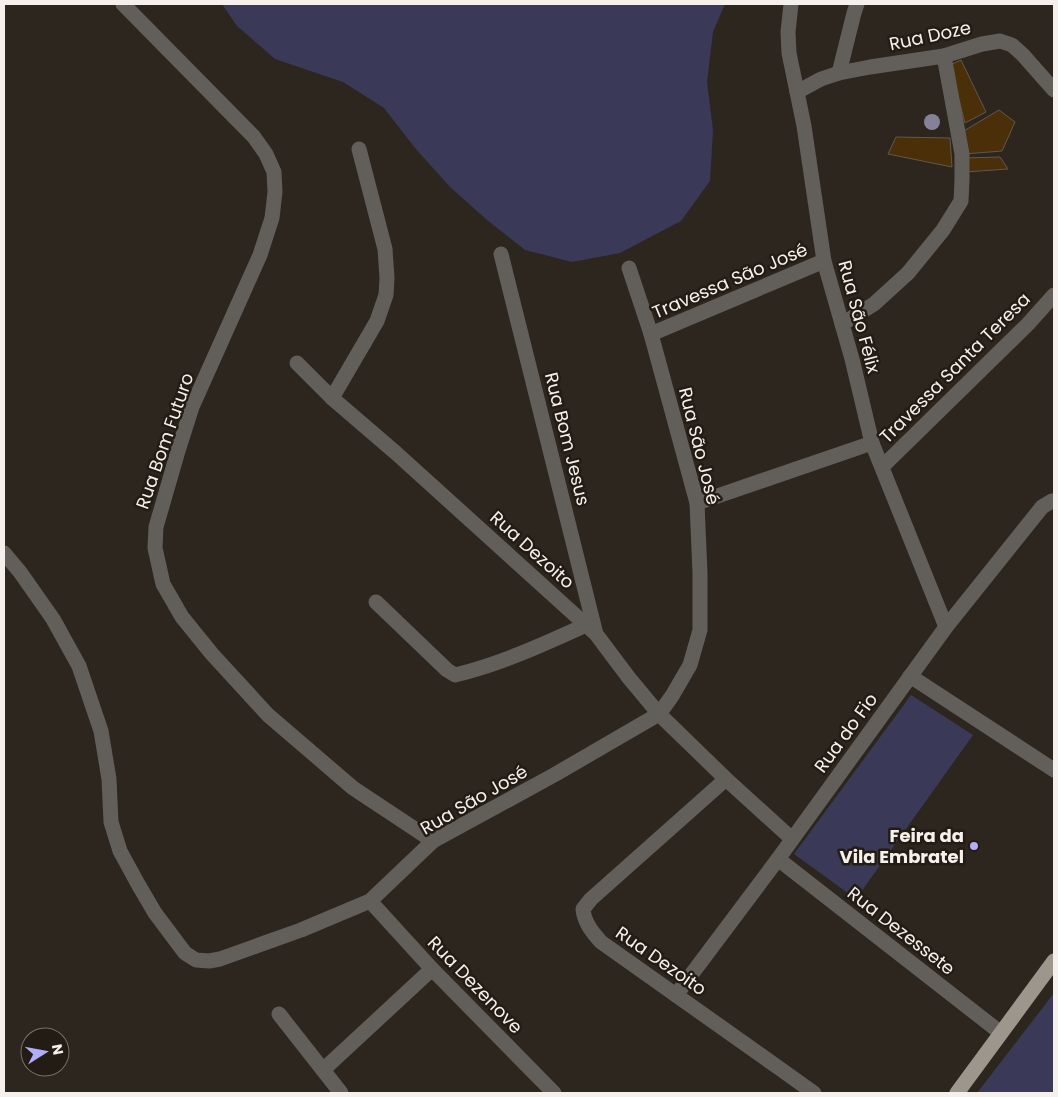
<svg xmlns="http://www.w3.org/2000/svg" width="1058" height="1097" viewBox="0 0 1058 1097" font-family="Poppins,sans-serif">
<rect width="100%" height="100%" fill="#2c261e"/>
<!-- green -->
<g fill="#3a3957">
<polygon points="222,4 725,4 713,32 707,82 713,130 710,181 681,221 620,253 572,262 525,250 487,220 450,187 415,148 384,108 343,82 275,59 237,26"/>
<polygon points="911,695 973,735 856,899 794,854"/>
<polygon points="1054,993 1054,1093 977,1093"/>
</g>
<!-- building -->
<g fill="#4b2f08" stroke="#60584f">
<polygon points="961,60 986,112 965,123 950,65"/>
<polygon points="999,110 1015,122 1002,151 964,154 962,132"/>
<polygon points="896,137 950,138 952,167 888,154"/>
<polygon points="1000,157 1008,169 965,172 964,158"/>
</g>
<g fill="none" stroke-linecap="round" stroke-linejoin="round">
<!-- minor -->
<g stroke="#625e5a" stroke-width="15">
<polyline points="123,4 254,137 266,154 274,172 275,192 272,218 260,255 192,407 178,451 156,527 155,548 163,584 182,617 212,654 268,715 353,788 433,841"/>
<polyline points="791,4 788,32 789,53 804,126 824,261 852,359 872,443 946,627"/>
<polyline points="839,73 854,13 857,4"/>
<polyline points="797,92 821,79 839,73 870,67 944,56 982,44 1000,41 1012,45 1023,55 1054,90"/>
<polyline points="501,254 596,634"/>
<polyline points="842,324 874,304 908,273 943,230 961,201 962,180 962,154 944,56"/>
<polyline points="651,334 824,261"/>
<polyline points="297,363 332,398 396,453 596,634 629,678 659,714 726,779 792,839"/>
<polyline points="332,398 377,321 386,295 387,278 385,249 359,149"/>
<polyline points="883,466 1028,324 1054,295"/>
<polyline points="697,503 872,443"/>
<polyline points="4,553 20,572 53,619 79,666 101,731 109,779 111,822 120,851 138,884 155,913 185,953 196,960 209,961 220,959 301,930 370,901 433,841 554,775 659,714 672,696 690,665 700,630 700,573 697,503 651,334 629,268"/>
<path d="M376,602L447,670L455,675C501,664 544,644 586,625"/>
<polyline points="910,676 1054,770"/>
<path d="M726,779L591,899L583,909C584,922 592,932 601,942L779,1068L814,1093"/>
<polyline points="778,859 1001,1033"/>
<polyline points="370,901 432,969 554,1093"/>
<polyline points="676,995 778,859 946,627 1042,507 1052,501 1054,501"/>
<polyline points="279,1014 341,1093"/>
<polyline points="323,1070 432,969"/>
</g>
<!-- major -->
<polyline stroke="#9d968d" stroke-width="15" points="957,1093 1054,961"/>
</g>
<!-- trees -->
<circle fill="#848198" cx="932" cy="122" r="8"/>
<!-- markers -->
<circle fill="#b0aefa" stroke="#231c14" stroke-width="2" cx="974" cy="846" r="5"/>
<g text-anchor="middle" stroke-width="5" stroke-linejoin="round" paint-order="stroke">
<!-- street labels -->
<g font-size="18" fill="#f5f0eb" stroke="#231c14">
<text transform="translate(930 36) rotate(-12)" y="6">Rua Doze</text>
<text transform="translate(730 281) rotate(-23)" y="6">Travessa São José</text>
<text transform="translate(859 317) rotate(75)" y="6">Rua São Félix</text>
<text transform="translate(955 368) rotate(-45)" y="6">Travessa Santa Teresa</text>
<text transform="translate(567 439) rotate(76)" y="6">Rua Bom Jesus</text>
<text transform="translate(165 441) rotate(-71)" y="6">Rua Bom Futuro</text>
<text transform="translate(699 446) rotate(76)" y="6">Rua São José</text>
<text transform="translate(532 550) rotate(42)" y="6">Rua Dezoito</text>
<text transform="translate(846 733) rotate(-54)" y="6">Rua do Fio</text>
<text transform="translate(474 800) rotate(-30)" y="6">Rua São José</text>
<text transform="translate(901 931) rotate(38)" y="6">Rua Dezessete</text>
<text transform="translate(661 961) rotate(35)" y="6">Rua Dezoito</text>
<text transform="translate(475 985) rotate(46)" y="6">Rua Dezenove</text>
</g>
<!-- poi labels -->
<g font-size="18" font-weight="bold" fill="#f5f0eb" stroke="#231c14" text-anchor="end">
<text x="964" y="842">Feira da<tspan x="964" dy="21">Vila Embratel</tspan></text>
</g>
</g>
<!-- border -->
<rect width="1058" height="1097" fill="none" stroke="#f5f0eb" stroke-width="10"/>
<!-- north arrow -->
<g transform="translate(45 1052) rotate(79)"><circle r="24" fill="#231c14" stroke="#77716a"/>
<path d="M0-4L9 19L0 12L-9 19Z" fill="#b0aefa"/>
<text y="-8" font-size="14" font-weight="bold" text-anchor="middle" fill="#f5f0eb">N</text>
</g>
</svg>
